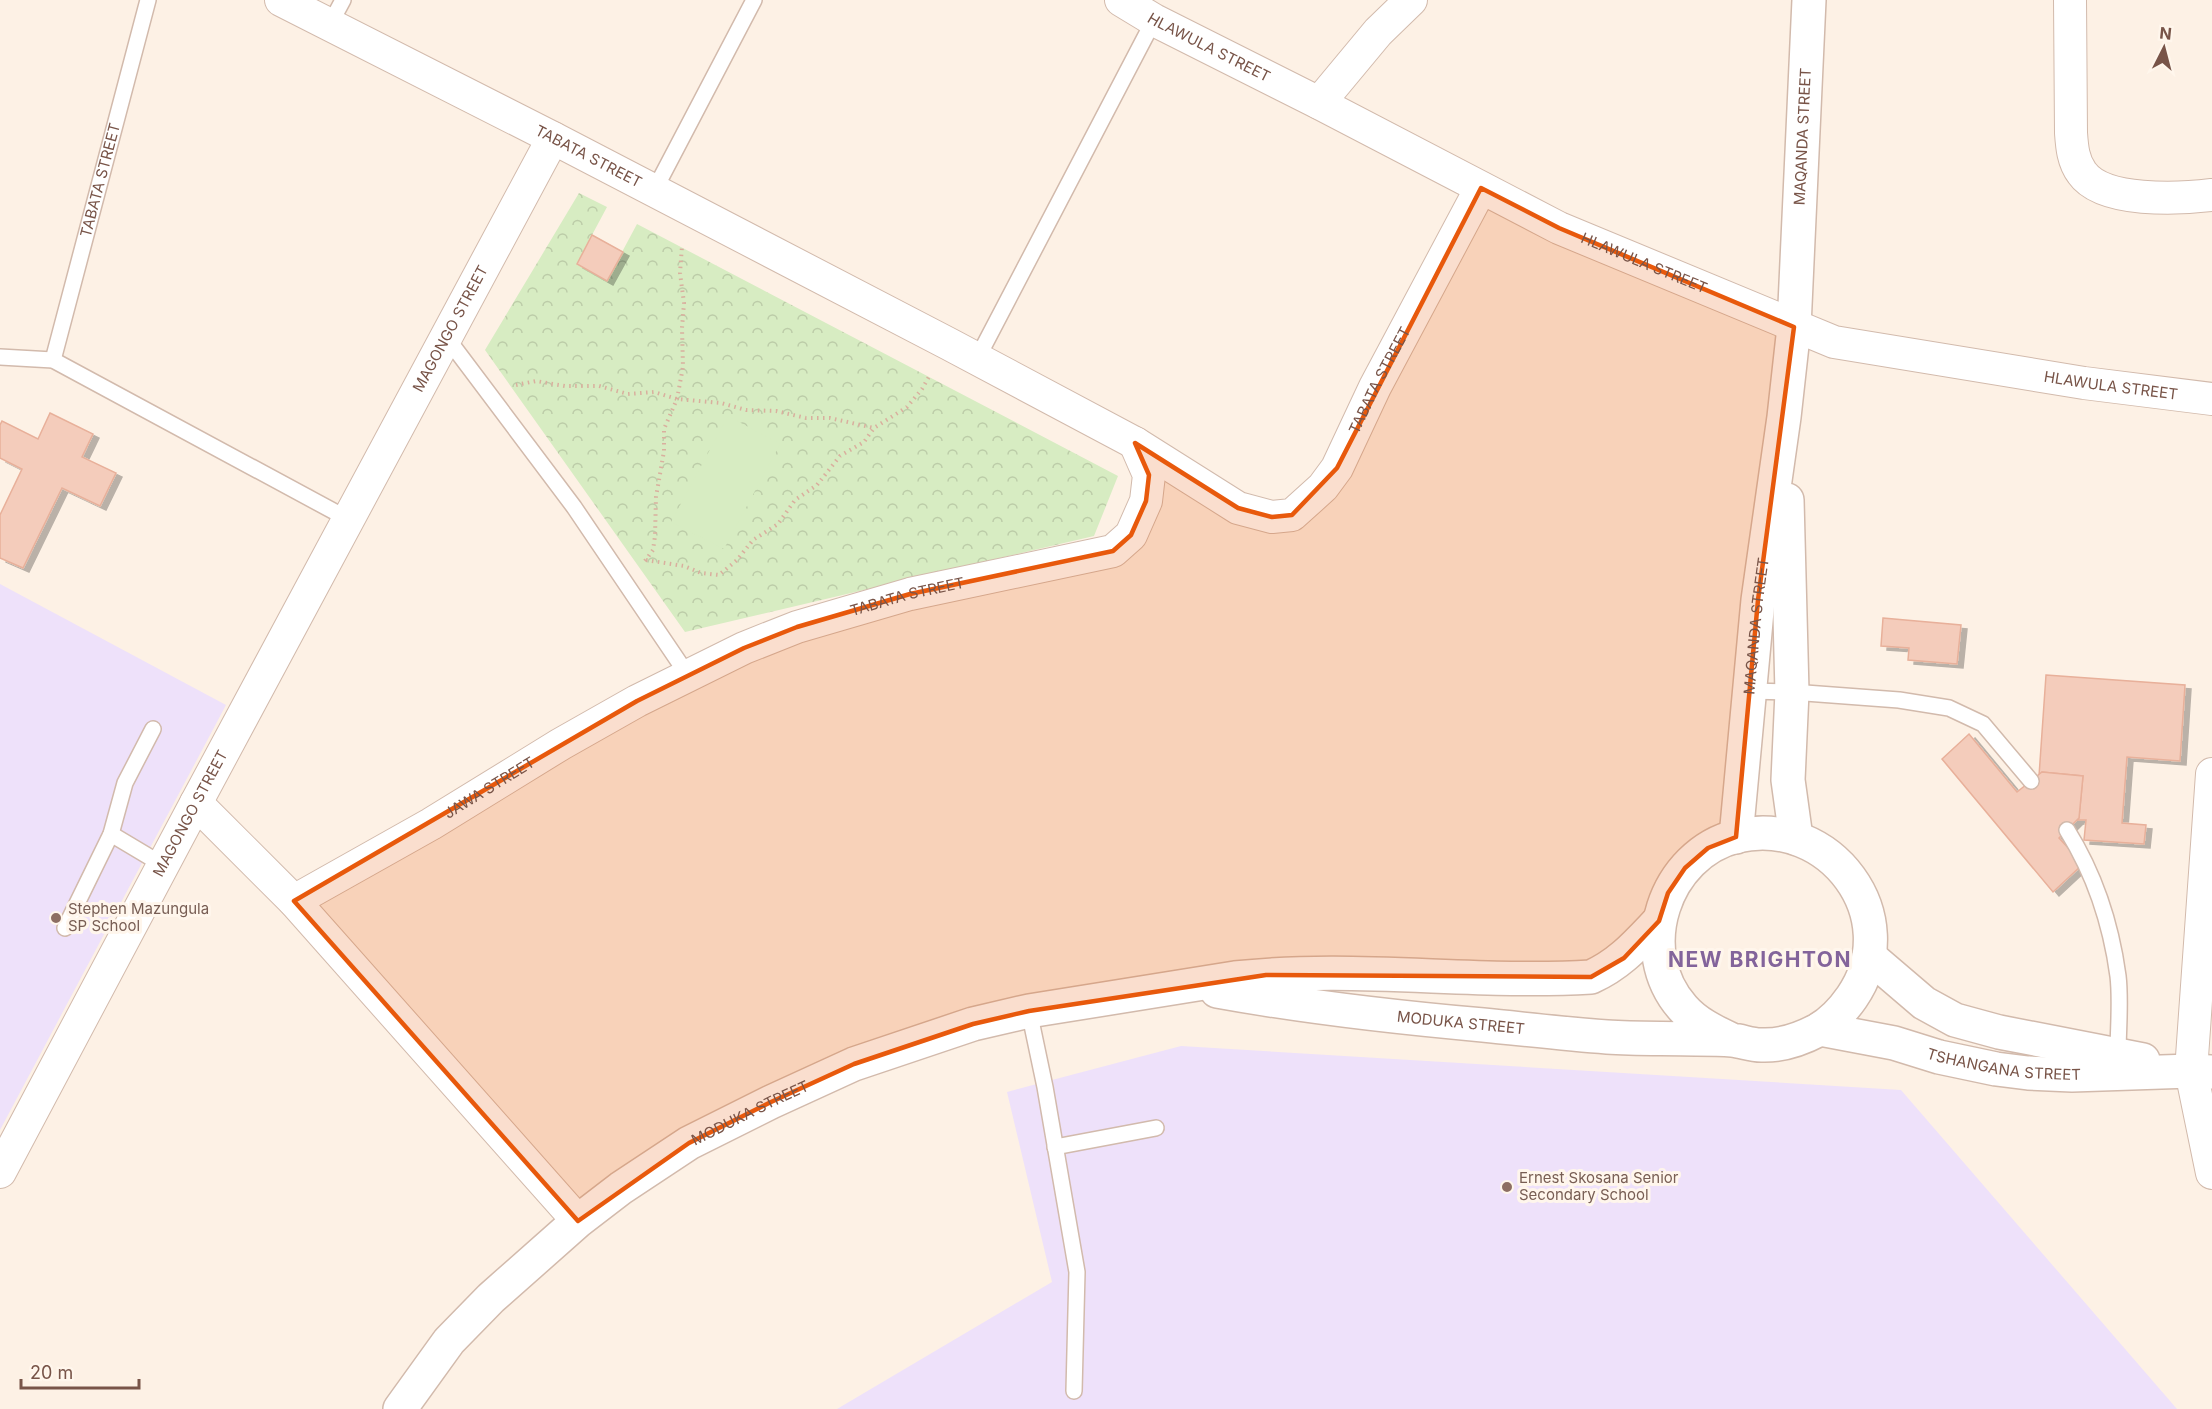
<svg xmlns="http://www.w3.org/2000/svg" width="2212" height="1409" viewBox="0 0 2212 1409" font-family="Inter,sans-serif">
<defs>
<pattern id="park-crowns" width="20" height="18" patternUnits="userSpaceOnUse" patternTransform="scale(1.5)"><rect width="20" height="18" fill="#d7ecc2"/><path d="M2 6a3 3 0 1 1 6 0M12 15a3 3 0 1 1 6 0" fill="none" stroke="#bccca8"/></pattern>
<filter id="shadow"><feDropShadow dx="6" dy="4" stdDeviation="0" flood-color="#0004"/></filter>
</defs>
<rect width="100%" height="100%" fill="#fdf1e5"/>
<!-- education -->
<g fill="#eee1fa">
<polygon points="0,584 226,705 0,1130"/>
<polygon points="1181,1046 1901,1090 2177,1409 837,1409 1052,1282 1007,1092"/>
</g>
<!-- park -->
<polygon fill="url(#park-crowns)" points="579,193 607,207 592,235 622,252 637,224 1118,476 1094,536 685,632 485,350"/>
<!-- garden -->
<polygon fill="#d7ecc2" points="728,416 780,444 724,549 671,522"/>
<!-- building -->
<g fill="#f4ccbb" stroke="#e8b09a" stroke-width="1.5" filter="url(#shadow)">
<polygon points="592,235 623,252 607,281 577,264"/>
<polygon points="50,413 93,434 82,457 116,473 100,506 62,488 23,568 0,558 0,515 22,469 0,458 0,425 2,421 38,439"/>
<polygon points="1883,618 1961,625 1957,664 1908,660 1909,648 1881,646"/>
<polygon points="2046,675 2185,685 2180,761 2127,757 2122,823 2146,825 2144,844 2084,840 2086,820 2077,820 2079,818 2083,776 2042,772 2039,776"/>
<polygon points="1969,734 2017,792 2042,772 2083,776 2079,818 2059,838 2083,864 2053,892 1942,759"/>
</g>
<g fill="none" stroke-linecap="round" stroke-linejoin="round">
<defs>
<g id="service">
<polyline points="329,26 343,0"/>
<polyline points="654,191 754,0"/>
<polyline points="447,338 574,507 689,677"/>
<polyline points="0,357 53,360 348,519"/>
<polyline points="977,359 1154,20"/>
<path id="s1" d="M53,360L148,0"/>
<polyline points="1750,691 1792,692 1899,700 1949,708 1983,724 2031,781"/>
<path d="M2067,830C2095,875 2111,924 2118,976C2121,1001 2118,1029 2118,1055"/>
<polyline points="111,834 163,865"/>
<polyline points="65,928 111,834 125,783 153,729"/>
<polyline points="1029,1011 1045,1087 1077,1272 1074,1391"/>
<polyline points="1055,1147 1156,1128"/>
</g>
<g id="minor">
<path id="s2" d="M281,0L553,138L949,344L1135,443L1238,508L1272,517L1292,515L1323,487L1337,468L1375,387L1481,188"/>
<path id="s3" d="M1121,0L1154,20L1319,103L1559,228L1834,342L2084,383L2212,399"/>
<path d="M2070,0L2071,133C2072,147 2073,161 2082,173C2103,203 2179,199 2212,195"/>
<polyline points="1319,103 1378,32 1411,0"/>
<polyline points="2212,774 2191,1071 2212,1173"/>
<polyline points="196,803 294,901 578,1221"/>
<path id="s4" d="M294,901L431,824L561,744L637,701L744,648L797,627L910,594L1113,551L1131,535L1146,501L1149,475L1135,443"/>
<path id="s5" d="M0,1172L196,803L553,138"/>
</g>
<g id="tertiary">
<polyline points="1787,500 1792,692 1788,780 1796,838"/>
<path id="s6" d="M1736,837L1758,600L1784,417L1794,327L1809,0"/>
<polyline points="1869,956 1924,1003 1955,1020 1999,1032 2143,1060"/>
<path id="s7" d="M1217,991C1305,1007 1393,1017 1483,1025C1524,1029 1566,1034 1607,1037C1637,1039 1667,1038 1696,1039C1708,1039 1720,1039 1732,1040C1742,1041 1751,1045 1761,1045C1781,1046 1801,1039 1818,1030C1832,1022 1843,1010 1852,997C1907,917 1830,814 1737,836C1664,854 1632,951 1683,1008C1696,1023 1713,1031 1732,1040"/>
<path id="s8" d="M1820,1029L1894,1043L1939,1057L1996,1069L2028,1073L2072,1075L2191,1071L2212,1072"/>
<path id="s9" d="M400,1409L449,1341L491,1298L578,1221L621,1188L689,1143L771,1102L854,1064L973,1024L1029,1011L1235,978C1354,965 1473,984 1591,977C1620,964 1637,944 1659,921"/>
</g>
</defs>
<!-- service casing -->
<use href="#service" stroke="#d2baac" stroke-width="18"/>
<!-- minor casing -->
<use href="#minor" stroke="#d2baac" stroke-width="34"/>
<!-- tertiary casing -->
<use href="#tertiary" stroke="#d2baac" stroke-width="36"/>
<!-- path -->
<g stroke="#d9af9e" stroke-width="4" stroke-dasharray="1.5 4.5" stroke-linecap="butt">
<polyline points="516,385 536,381 565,386 599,386 628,394 654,392 677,399 721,403 746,410 776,411 806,418 830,418 874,428"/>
<polyline points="646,560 684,566 701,573 719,575 737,560 753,540 778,524 795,500 817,485 840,456 864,442 874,428 907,407 922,389 930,375"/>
<polyline points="645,561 653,550 655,536 656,497 664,451 664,429 677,399 683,367 682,328 684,303 680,273 682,246"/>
</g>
<!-- service -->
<use href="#service" stroke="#fff" stroke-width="15"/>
<!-- minor -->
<use href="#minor" stroke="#fff" stroke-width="32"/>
<!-- tertiary -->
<use href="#tertiary" stroke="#fff" stroke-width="33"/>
</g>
<!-- marked area -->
<path fill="#e8590c" fill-opacity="0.2" stroke="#e8590c" stroke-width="4.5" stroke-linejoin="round" d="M1481,188L1559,228L1794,327L1758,600L1736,837L1708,848L1685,868L1668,893L1659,921L1624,958L1591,977L1266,975L1029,1011L973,1024L854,1064L771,1102L689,1143L578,1221L294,901L637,701L744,648L797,627L910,594L1113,551L1131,535L1146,501L1149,475L1135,443L1238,508L1272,517L1292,515L1337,468Z"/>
<!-- markers -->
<g fill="#8d6e63" stroke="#fff6ec" stroke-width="2">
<circle cx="56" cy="918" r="6"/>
<circle cx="1507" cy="1187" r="6"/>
</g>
<g text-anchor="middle" stroke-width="6" stroke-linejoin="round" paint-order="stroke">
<!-- street labels -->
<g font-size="15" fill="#785448" stroke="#fff6ec">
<text dy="5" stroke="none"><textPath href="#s3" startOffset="100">HLAWULA STREET</textPath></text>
<text dy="5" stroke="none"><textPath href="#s6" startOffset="704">MAQANDA STREET</textPath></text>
<text dy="5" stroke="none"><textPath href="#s2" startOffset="345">TABATA STREET</textPath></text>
<text dy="5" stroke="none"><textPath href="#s1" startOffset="186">TABATA STREET</textPath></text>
<text dy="5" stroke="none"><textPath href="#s3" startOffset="586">HLAWULA STREET</textPath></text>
<text dy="5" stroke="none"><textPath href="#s5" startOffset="956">MAGONGO STREET</textPath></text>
<text dy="5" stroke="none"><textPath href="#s2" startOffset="1302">TABATA STREET</textPath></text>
<text dy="5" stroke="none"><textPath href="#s3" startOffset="1072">HLAWULA STREET</textPath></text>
<text dy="5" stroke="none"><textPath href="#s4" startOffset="688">TABATA STREET</textPath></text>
<text dy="5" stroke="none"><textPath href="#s6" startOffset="212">MAQANDA STREET</textPath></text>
<text dy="5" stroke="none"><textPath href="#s4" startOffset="226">JAWA STREET</textPath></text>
<text dy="5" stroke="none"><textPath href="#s5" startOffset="406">MAGONGO STREET</textPath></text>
<text dy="5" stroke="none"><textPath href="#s7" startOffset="246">MODUKA STREET</textPath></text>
<text dy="5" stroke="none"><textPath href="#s8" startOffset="188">TSHANGANA STREET</textPath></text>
<text dy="5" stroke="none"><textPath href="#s9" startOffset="464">MODUKA STREET</textPath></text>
</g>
<!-- education labels -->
<g font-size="15" fill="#785e54" stroke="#fff6ec" text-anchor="start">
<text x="68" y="914">Stephen Mazungula<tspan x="68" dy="17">SP School</tspan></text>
<text x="1519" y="1183">Ernest Skosana Senior<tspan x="1519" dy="17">Secondary School</tspan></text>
</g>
<!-- district labels -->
<g font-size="21" font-weight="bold" letter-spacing="1.5" fill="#83649b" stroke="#fff6ec">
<text x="1760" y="967">NEW BRIGHTON</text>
</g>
</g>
<!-- north arrow -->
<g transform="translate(2164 48) rotate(6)" stroke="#fff6ec" stroke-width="4.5" paint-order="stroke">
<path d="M0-4.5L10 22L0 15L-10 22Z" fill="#785448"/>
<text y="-9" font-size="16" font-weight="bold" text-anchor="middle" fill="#785448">N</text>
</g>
<!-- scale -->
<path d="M21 1379v9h118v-9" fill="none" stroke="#785448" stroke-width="3"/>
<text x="30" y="1379" font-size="18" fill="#785448" stroke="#fff6ec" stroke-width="4.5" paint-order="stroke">20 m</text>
</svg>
